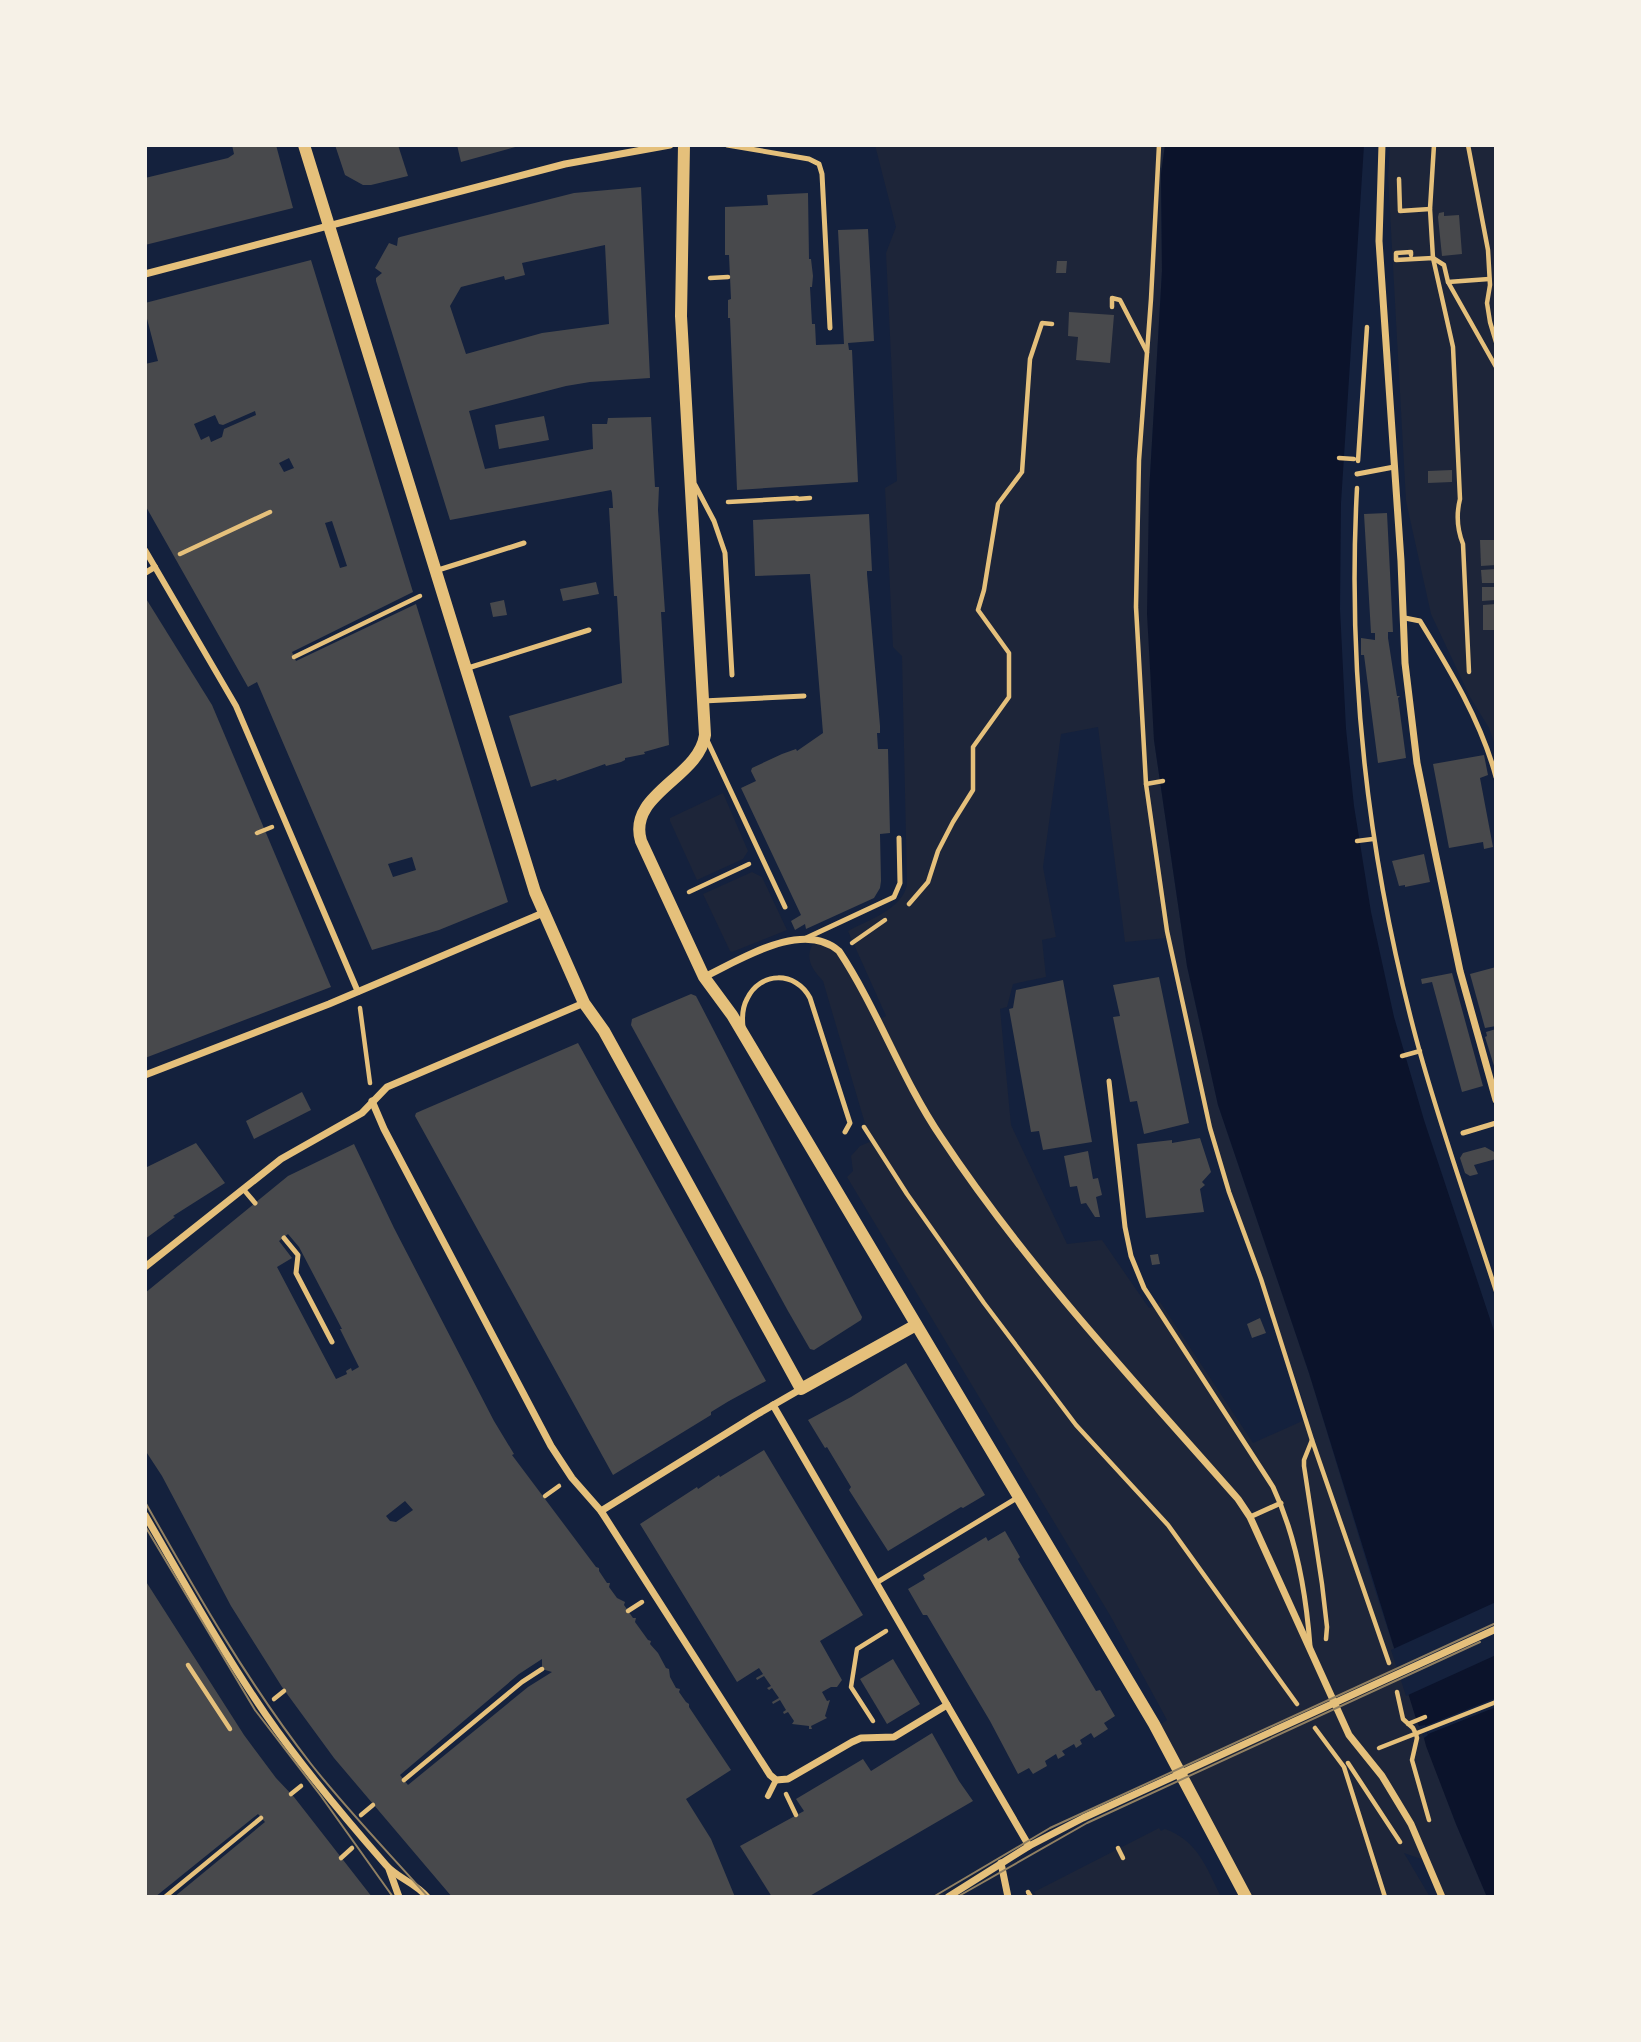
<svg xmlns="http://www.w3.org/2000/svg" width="1641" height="2042" viewBox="0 0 1641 2042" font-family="'Asap Condensed',sans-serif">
<rect width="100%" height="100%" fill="#14213d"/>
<!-- green -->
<g fill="#1d2539" fill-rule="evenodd">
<path d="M875,145H1165L1161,174L1162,271L1149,493L1154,740L1187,966L1218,1105L1309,1373L1375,1590L1419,1725L1456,1824L1487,1897H1440L1427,1861L1404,1853L1430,1897H1250L1158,1726L1167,1720L1111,1617L847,1177L853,1171L851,1156L860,1146L872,1141L866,1127L823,981C813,970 805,960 812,945C828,939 835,951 845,962L917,1103L1001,1222L939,1134L880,1019L886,1016L848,931C868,920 903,909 907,884L902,656L893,647L885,488L897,481L886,253L896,227ZM1098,727L1125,942L1167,938L1209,1128L1309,1418L1253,1443L1160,1302L1149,1308L1102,1240L1067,1244L1011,1125L1000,1009L1007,1007L1013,984L1046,977L1042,940L1056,937L1043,867L1061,734Z"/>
<polygon points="1390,145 1496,145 1496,748 1489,728 1470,697 1431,614 1406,501 1388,176"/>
<polygon points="723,793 748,851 743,859 697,880 670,821 670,818"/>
<polygon points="752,872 762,877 787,930 732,952 730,951 703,894"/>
<path d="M1159,1828L1161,1831L1165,1829C1197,1840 1207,1868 1221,1897H1037L1034,1892Z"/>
</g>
<!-- water -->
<polygon fill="#0b132b" points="1165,145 1364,145 1341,503 1340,609 1346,729 1354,806 1371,912 1394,1017 1424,1120 1496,1337 1496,1897 1487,1897 1456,1824 1426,1746 1424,1738 1428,1735 1425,1725 1419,1726 1417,1722 1309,1373 1218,1105 1187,966 1154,740 1147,614 1149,493 1162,271 1161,174"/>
<!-- pier -->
<g fill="#14213d">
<polygon points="1496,1602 1496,1655 1406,1696 1391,1650"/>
<polygon points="1496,1698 1496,1707 1428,1734 1425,1726"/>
</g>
<!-- building -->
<g fill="#48494c" fill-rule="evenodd">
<polygon points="232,145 276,145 293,208 145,245 145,178 228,158 234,154"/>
<polygon points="335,145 398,145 408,176 371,185 363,185 345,175"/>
<polygon points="457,145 519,145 519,146 461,162"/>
<path d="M641,187L650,378L590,382L566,386L469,411L485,469L593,449L592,424H607L608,418L651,417L655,487H659L658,510L665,612H661L669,745L644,752L645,754L625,758V760L621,762L606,766L605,764L557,781L556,779L531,787L509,716L622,683L617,596H614L609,508H613L612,493L611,490L450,520L376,281V278L382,273L375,268L389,243L397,246L398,238L400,237L574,193ZM605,245L609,324L542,333L466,354L450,306L461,287L504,276L505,280L525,275L522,263Z"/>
<polygon points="808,193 809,259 811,259 813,276 812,287 810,287 812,324 815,324 816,345 844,344 838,230 868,229 874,341 848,343 849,350 852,350 858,482 737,490 730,318 728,318 728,300 731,299 729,255 725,255 725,207 768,205 767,195"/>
<polygon points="1444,212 1444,216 1459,215 1462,254 1442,256 1438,217 1439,213"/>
<path d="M311,260L413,592L292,652L296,661L416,604L508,902L439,930L372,950L257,682L248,687L145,505V364L158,361L145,311V303ZM255,411L256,415L224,429L222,437L211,442L209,436L201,440L194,424L215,415L219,424L223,425ZM289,458L294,468L284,472L279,463ZM332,521L347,566L340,568L325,523ZM412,857L416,870L393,877L388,864Z"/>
<polygon points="1057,261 1067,261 1066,273 1056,273"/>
<polygon points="1069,312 1114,315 1110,363 1076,360 1078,337 1068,336"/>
<polygon points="544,416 549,440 499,449 495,425"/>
<polygon points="1452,470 1452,482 1428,483 1428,471"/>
<polygon points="1387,513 1393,632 1388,632 1388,638 1397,696 1400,696 1398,698 1406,758 1378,763 1364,655 1361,655 1361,638 1375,640 1375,633 1371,633 1364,514"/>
<polygon points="869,514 872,571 867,571 867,574 880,726 880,733 877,733 878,749 888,749 890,833 880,834 881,881 880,888 874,898 806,929 805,924 795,930 791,921 801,915 741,788 756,781 751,771 752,768 782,754 796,749 797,751 823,733 810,574 755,576 753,520"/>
<polygon points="1480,540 1496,540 1496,565 1481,566"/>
<polygon points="1496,569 1496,583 1482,583 1481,570"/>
<polygon points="596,582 599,594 563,601 560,589"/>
<polygon points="1482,587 1496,587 1496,600 1482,601"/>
<polygon points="145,597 212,705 331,987 145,1058"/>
<polygon points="504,600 507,615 493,617 490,603"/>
<polygon points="1496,604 1496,630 1483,630 1483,605"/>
<polygon points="1484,755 1488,775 1480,778 1493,847 1484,849 1483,842 1449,848 1433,764"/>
<polygon points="1424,854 1430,882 1405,887 1405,885 1399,886 1392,861"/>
<polygon points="1496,967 1496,1026 1485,1028 1470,974"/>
<polygon points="1452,973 1483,1086 1462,1092 1432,982 1422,984 1421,979"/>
<polygon points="1159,977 1189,1123 1144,1134 1137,1101 1130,1102 1113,1017 1120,1016 1113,985"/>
<polygon points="1063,980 1092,1142 1043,1150 1039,1131 1031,1132 1009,1009 1013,1008 1016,990"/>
<polygon points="691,994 696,996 862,1317 861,1320 814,1350 810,1349 788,1311 631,1025 632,1019"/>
<polygon points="1496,1029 1496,1069 1495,1069 1485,1037 1487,1036 1486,1032"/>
<polygon points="578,1043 766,1381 729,1401 711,1412 711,1415 613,1475 415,1116 416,1113"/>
<polygon points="302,1092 311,1110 254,1139 246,1121"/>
<polygon points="1200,1138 1211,1172 1202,1182 1205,1185 1200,1189 1204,1212 1146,1218 1137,1144 1172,1140 1172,1143"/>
<polygon points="196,1143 225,1183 173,1216 175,1217 145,1239 145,1168"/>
<path d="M354,1144L394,1228L494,1421L514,1454L512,1455L596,1567L599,1568V1571L607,1583H610L609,1587L617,1598L625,1602L624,1605L633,1618H636L635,1622L648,1640L651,1641L650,1644L658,1653L666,1668L669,1669L670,1677L676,1688L680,1689L679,1692L686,1702L689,1704V1707L731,1770L686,1799L711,1839L735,1897H452L334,1758L282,1687L231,1606L162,1476L145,1450V1293L288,1176ZM288,1234L299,1247L342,1329H340L359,1367L352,1371L351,1368L346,1371L347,1374L336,1379L277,1267L292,1258L279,1241ZM405,1501L413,1510L396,1522L390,1521L386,1516ZM542,1659V1669L552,1672L528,1687L408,1785L400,1775L519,1674Z"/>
<polygon points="1485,1147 1496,1153 1496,1159 1474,1165 1478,1174 1470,1176 1465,1173 1460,1158 1463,1153"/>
<polygon points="1088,1151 1093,1179 1098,1178 1102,1195 1096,1197 1100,1217 1095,1217 1086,1203 1081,1204 1077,1186 1070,1187 1064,1156"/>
<polygon points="1158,1254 1160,1264 1152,1265 1150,1255"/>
<polygon points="1260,1318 1266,1333 1252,1338 1247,1324"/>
<polygon points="906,1363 985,1495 963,1508 961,1507 888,1551 849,1490 851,1487 827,1447 825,1448 808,1420 851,1397"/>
<polygon points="764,1450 863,1615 820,1641 842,1680 837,1687 831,1687 822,1692 827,1701 830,1700 825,1716 827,1718 811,1726 812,1729 809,1729 809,1726 792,1724 794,1721 788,1712 784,1714 783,1712 786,1710 780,1700 773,1704 772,1702 779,1698 772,1688 769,1690 767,1688 771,1686 764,1676 757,1680 756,1678 763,1674 759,1668 737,1682 640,1524 697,1487 698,1489 719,1475 720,1477"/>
<polygon points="1005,1531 1020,1557 1018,1559 1096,1691 1100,1690 1115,1716 1104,1723 1108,1729 1094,1738 1091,1733 1080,1740 1082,1744 1076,1748 1074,1744 1062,1751 1065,1755 1058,1759 1056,1754 1045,1761 1047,1766 1033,1774 1029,1768 1018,1774 990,1721 927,1615 923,1615 908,1589 925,1579 923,1575 986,1537 988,1541"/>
<polygon points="145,1580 244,1735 276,1778 294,1797 372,1897 174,1897 265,1822 258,1814 155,1897 145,1897"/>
<polygon points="893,1659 920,1704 887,1724 860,1679"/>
<polygon points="932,1733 959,1781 973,1801 808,1897 772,1897 740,1846 804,1811 796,1799 858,1762 863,1759 871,1771"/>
</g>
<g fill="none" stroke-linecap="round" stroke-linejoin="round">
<!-- path -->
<g stroke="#e5c07b" stroke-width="4.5">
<polyline points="1159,145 1151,299 1139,460 1136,607 1146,784 1167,931 1210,1128 1229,1192 1261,1279 1312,1440 1389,1663"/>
<path d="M1434,145L1430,209L1433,258L1453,347L1460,499C1456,515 1457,529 1463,544L1469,672"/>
<polyline points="1468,145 1488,250 1490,285 1487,303 1490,322 1496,342"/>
<polyline points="1399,179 1400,211 1430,209"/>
<polyline points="1411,255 1411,252 1396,253 1396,260 1433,258 1444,265 1448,282 1496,367"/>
<polyline points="710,278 728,277"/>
<polyline points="1448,282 1489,279"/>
<polyline points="1112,307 1112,298 1120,300 1147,352"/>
<polyline points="1339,458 1354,459"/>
<polyline points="1358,461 1367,327"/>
<path d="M1357,488C1347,674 1368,858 1416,1038C1439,1124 1469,1207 1496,1291"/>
<polyline points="797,499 810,498"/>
<polyline points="728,502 797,498"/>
<polyline points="180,554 270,512"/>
<polyline points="294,657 420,596"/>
<polyline points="1146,784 1163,781"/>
<polyline points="257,833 272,827"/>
<polyline points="1357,841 1373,839"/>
<polyline points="689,892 749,864"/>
<polyline points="909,904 928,882 938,851 953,822 973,790 973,747 1009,697 1009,653 978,610 984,590 998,504 1022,472 1030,359 1042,323 1052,324"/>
<polyline points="852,943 885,920"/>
<polyline points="360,1008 370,1083"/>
<polyline points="1402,1056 1420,1051"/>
<polyline points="864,1127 907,1194 984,1303 1076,1425 1168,1525 1297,1704"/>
<polyline points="1312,1440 1304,1460 1304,1466 1322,1584 1327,1627 1326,1639"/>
<polyline points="545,1496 559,1486"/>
<polyline points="628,1611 642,1602"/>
<polyline points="188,1665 230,1729"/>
<polyline points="1397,1692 1403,1719 1413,1728 1416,1734"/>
<polyline points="274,1699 284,1691"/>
<polyline points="873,1721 851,1687 857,1649 886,1631"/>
<polyline points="1408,1724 1425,1717"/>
<polyline points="1315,1728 1344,1767 1385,1897"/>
<polyline points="1416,1734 1417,1738 1412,1760 1429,1820"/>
<polyline points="1379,1748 1496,1702"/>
<polyline points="1348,1763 1400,1842"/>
<polyline points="404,1780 522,1682 542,1669"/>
<polyline points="291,1794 301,1786"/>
<polyline points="786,1794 796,1815"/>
<polyline points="361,1815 373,1805"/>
<polyline points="1118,1848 1123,1858"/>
<polyline points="341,1858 352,1848"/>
<polyline points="1028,1892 1031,1897"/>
<polyline points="165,1897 261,1818"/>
</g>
<!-- service -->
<g stroke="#e5c07b" stroke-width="5">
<polyline points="727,145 809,159 819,164 822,174 830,328"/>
<polyline points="1357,474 1394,467"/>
<polyline points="695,485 714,521 725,553 732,675"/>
<polyline points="435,571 524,543"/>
<path d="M1405,618L1420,621C1450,670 1481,721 1496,777"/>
<polyline points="468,668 589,630"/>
<polyline points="703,701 804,696"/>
<polyline points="706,738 785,907"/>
<polyline points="804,939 894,897 900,883 899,838"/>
<path d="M743,1027C742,1018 742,1008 747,999C760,971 796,971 810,998L850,1123L845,1132"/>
<path d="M1109,1081L1125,1227L1131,1256L1144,1288L1273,1487C1296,1536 1306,1592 1310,1646"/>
<polyline points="1463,1133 1496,1123"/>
<polyline points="244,1190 255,1203"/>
<polyline points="284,1238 298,1255 296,1273 332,1342"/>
<polyline points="1250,1517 1281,1503"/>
<polyline points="876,1583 1017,1498"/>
</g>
<!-- pedestrian -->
<g stroke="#e5c07b" stroke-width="6">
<polyline points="145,550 236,706 358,992"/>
<polyline points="145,573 155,567"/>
<polyline points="768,1796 776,1780"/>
</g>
<!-- minor -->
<g stroke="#e5c07b" stroke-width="7">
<polyline points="1382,145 1379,241 1401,561 1405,663 1417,763 1435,852 1460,971 1496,1100"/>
<polyline points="145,274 565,164 670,145"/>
<path d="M704,977C740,960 803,919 839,951C878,1010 901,1078 941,1137C1027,1267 1135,1382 1238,1499L1250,1517L1349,1735L1382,1776L1411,1824L1442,1897"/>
<polyline points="145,1075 329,1004 543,913"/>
<polyline points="372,1101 384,1129 551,1446 572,1478 601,1511 770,1775 776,1780 788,1779 852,1742 861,1738 894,1737 947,1705"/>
<polyline points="145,1267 281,1159 362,1113 387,1087 584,1003"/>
<polyline points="773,1405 1029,1846"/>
<polyline points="601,1511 756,1415 801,1389"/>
<path d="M145,1515C184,1582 222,1651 266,1715C302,1767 344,1817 386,1865C397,1878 416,1883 427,1897"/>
<polyline points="1001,1863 1008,1897"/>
<polyline points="389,1869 399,1897"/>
<polyline points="948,1897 1029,1846 1083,1818 1496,1629"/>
</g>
<!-- tertiary -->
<g stroke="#e5c07b" stroke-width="12">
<polyline points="304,145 535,892 584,1003 604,1031 801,1389 916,1325"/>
<path d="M684,145L681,316L705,735C699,778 627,794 641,841L704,977L732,1015L1154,1724L1246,1897"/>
</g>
<!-- tram -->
<g stroke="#918062" stroke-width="2">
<path d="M145,1502C196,1592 248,1683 311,1764C348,1811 389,1853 428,1897"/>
<polyline points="145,1526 255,1710 321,1796 393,1897"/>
<polyline points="933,1897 1050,1828 1496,1623"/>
<polyline points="957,1897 1087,1823 1480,1642"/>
</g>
</g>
<!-- border -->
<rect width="1641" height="2042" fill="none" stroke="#f6f1e7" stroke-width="294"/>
</svg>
